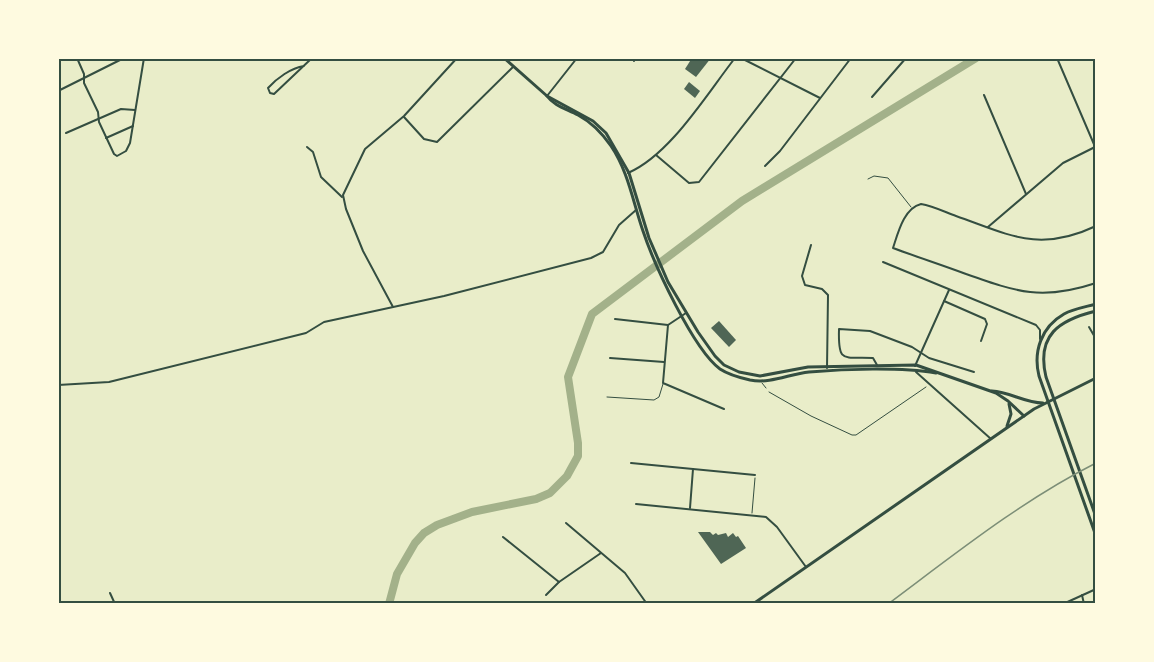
<svg xmlns="http://www.w3.org/2000/svg" width="1154" height="662" viewBox="0 0 1154 662" font-family="Ubuntu,sans-serif">
<rect width="100%" height="100%" fill="#e9edc9"/>
<g fill="none" stroke-linecap="round" stroke-linejoin="round">
<!-- river -->
<polyline stroke="#a3b18a" stroke-width="8" points="389,604 397,574 415,543 424,533 437,525 472,512 536,499 550,493 567,476 578,456 578,443 568,377 592,314 742,201 976,58"/>
</g>
<!-- building -->
<g fill="#4f6655">
<polygon points="692,58 711,58 696,77 685,69"/>
<polygon points="689,82 700,91 695,98 684,89"/>
<polygon points="719,321 736,340 729,347 711,328"/>
<polygon points="698,532 710,532 713,535 716,533 718,535 726,533 728,537 733,533 736,537 738,536 746,548 721,564"/>
</g>
<g fill="none" stroke-linecap="round" stroke-linejoin="round">
<!-- path -->
<polyline stroke="#344e41" stroke-width="1" points="769,392 811,416 852,435 856,435 926,387"/>
<!-- service -->
<g stroke="#344e41" stroke-width="1">
<polyline points="868,179 874,176 888,178 911,207"/>
<polyline points="762,383 766,388"/>
<polyline points="607,397 654,400 659,397 663,384"/>
<polyline points="752,513 755,478"/>
</g>
<!-- minor -->
<g stroke="#344e41" stroke-width="2">
<polyline points="77,58 84,74 84,83 98,112 99,122 114,154 117,156 126,151 130,143 144,58"/>
<polyline points="741,58 820,98"/>
<polyline points="634,61 635,58"/>
<path d="M304,66C291,68 277,78 268,88L270,93L274,94L312,58"/>
<polyline points="58,91 124,58"/>
<polyline points="984,95 1026,194"/>
<polyline points="547,96 577,58"/>
<polyline points="872,97 906,58"/>
<polyline points="404,117 424,139 437,142 513,67"/>
<polyline points="66,133 121,109 135,110"/>
<polyline points="106,138 133,126"/>
<polyline points="307,147 313,152 321,177 342,197"/>
<polyline points="656,155 689,183 699,182 796,58"/>
<polyline points="765,166 780,151 851,58"/>
<path d="M1096,226C1039,253 1010,235 956,216C945,212 933,206 921,204C904,208 898,233 893,248C917,257 942,265 966,274C1017,292 1042,301 1096,283"/>
<polyline points="988,227 1063,163 1095,147"/>
<polyline points="811,245 802,276 805,285 822,289 828,295 827,368"/>
<polyline points="883,262 1036,325 1040,330 1040,339"/>
<polyline points="944,301 985,319 987,324 981,341"/>
<polyline points="393,307 363,251 346,209 343,195 365,149 404,116 457,58"/>
<polyline points="686,313 668,325 663,383 724,409"/>
<polyline points="615,319 668,325"/>
<polyline points="1089,327 1096,339"/>
<polyline points="610,358 664,362"/>
<path d="M877,365L873,358C842,357 838,363 839,329L870,331L912,347L929,358L974,372"/>
<polyline points="915,366 949,290"/>
<polyline points="916,372 991,439"/>
<polyline points="58,385 109,382 306,333 324,322 444,296 591,258 603,252 619,225 636,210"/>
<polyline points="631,463 755,475"/>
<polyline points="636,504 766,517 777,527 806,567"/>
<polyline points="690,508 693,469"/>
<polyline points="566,523 625,573 647,604"/>
<polyline points="503,537 559,582"/>
<polyline points="110,593 115,604"/>
<polyline points="546,595 559,582 601,553"/>
<polyline points="1082,595 1084,604"/>
<polyline points="1063,604 1096,589"/>
</g>
<!-- tertiary -->
<g stroke="#344e41" stroke-width="2">
<polyline points="1057,58 1096,149"/>
<path d="M628,173C670,155 706,95 735,58"/>
</g>
<!-- secondary -->
<g stroke="#344e41" stroke-width="3">
<polyline points="504,58 547,96 593,121 606,133 629,173 649,238 668,282 698,332 715,356 724,365 739,372 760,376 808,367 916,365 996,393 1008,401 1024,416"/>
<path d="M547,96C554,106 567,109 578,115C591,122 602,133 611,146C628,171 633,202 643,231C654,264 693,349 720,369C729,375 741,378 750,380C771,384 789,374 809,372C845,369 901,367 936,373"/>
<path d="M992,391C1010,392 1025,403 1043,403"/>
<polyline points="1007,426 1011,414 1009,404"/>
<polyline points="753,604 1034,409 1096,378"/>
</g>
<!-- primary -->
<g stroke="#344e41" stroke-width="3">
<path d="M1096,304C1085,307 1073,309 1064,314C1041,327 1033,352 1039,376L1096,536"/>
<path d="M1096,311C1059,320 1036,335 1046,377L1096,517"/>
</g>
<!-- rail -->
<path stroke="#7c8e77" stroke-width="1.5" d="M888,604C955,554 1021,501 1096,463"/>
</g>
<!-- border -->
<rect width="1154" height="662" fill="none" stroke="#fefae0" stroke-width="120"/>
<rect x="60" y="60" width="1034" height="542" fill="none" stroke="#344e41" stroke-width="2"/>
</svg>
